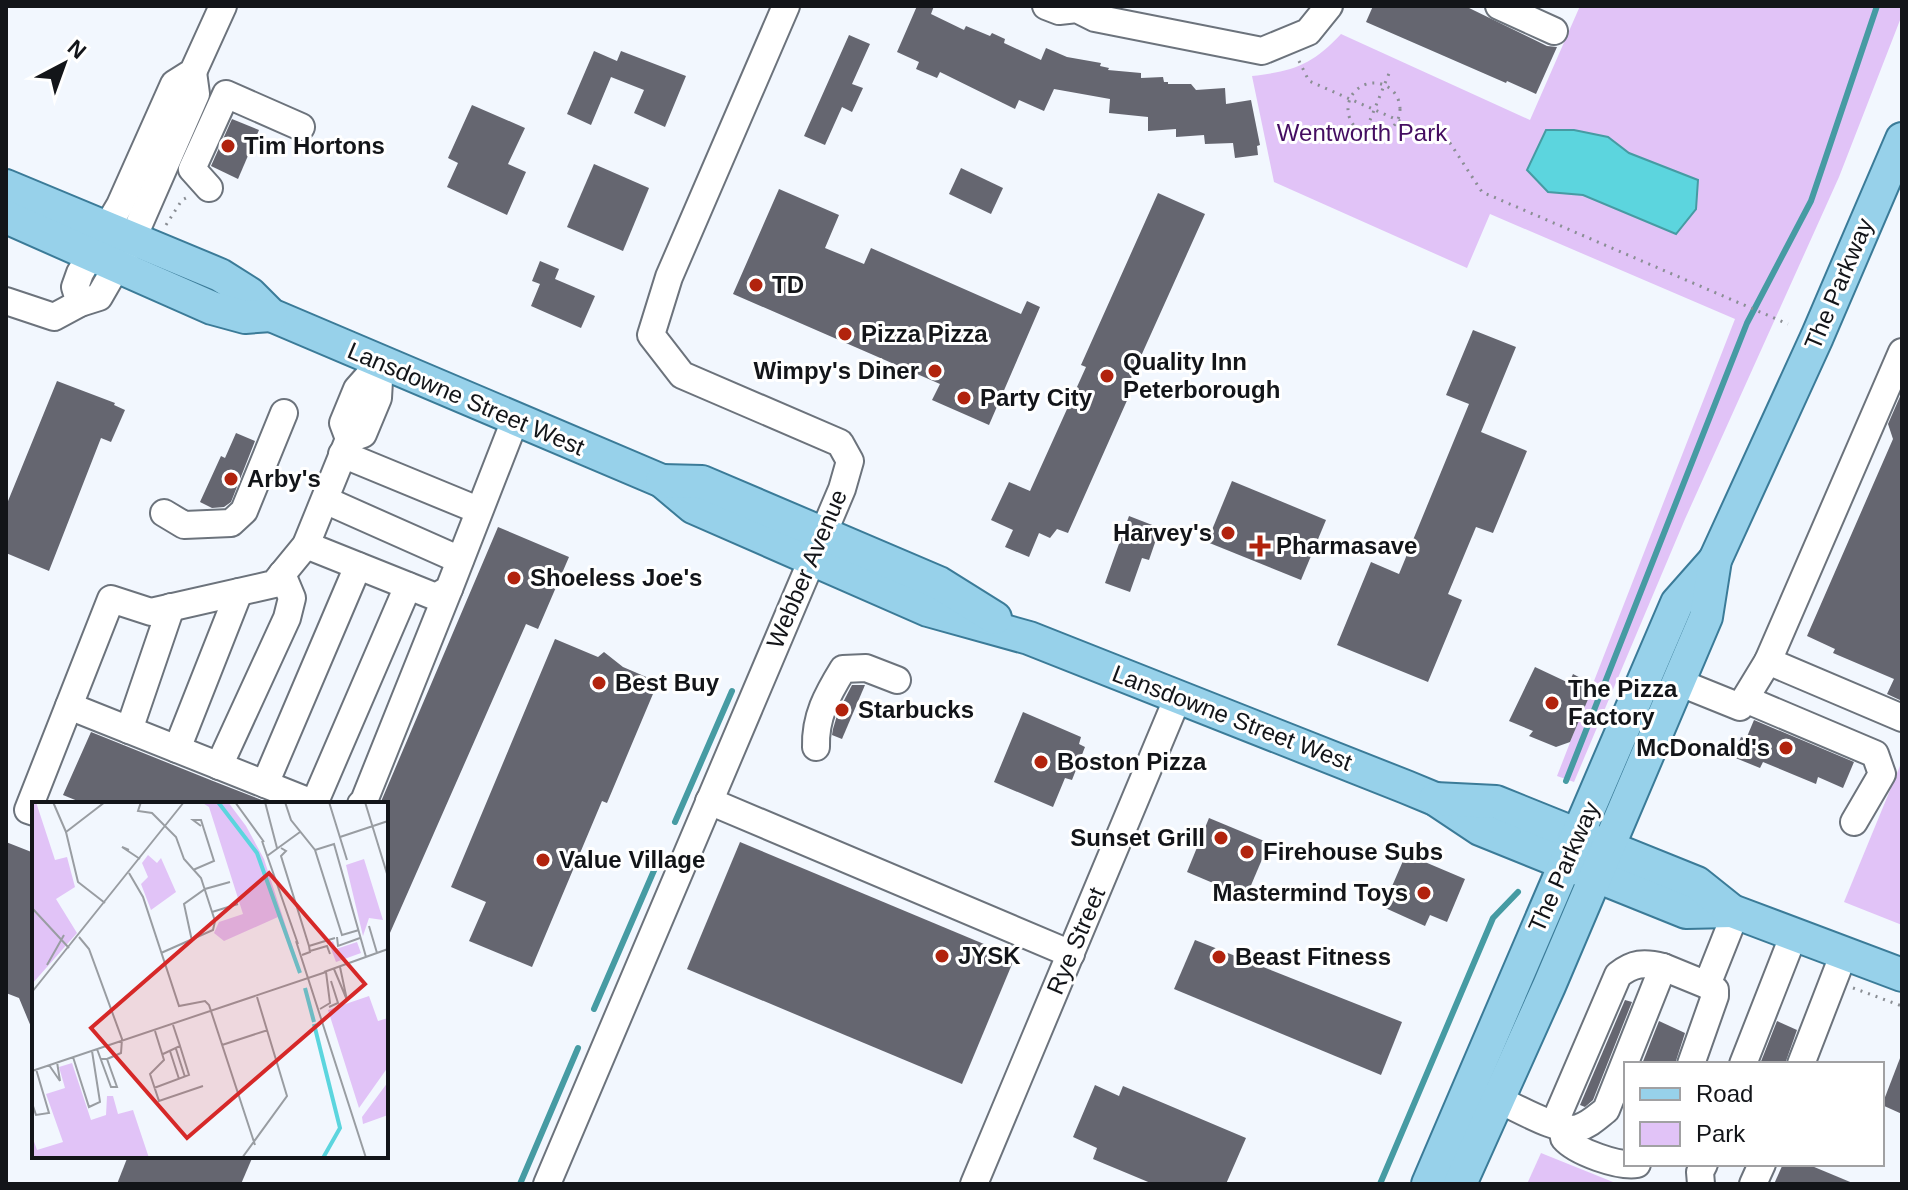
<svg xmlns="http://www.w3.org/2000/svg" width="1908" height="1190" viewBox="0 0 1908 1190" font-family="Helvetica,sans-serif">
<rect width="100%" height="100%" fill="#f2f7fe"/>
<!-- green -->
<g fill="#e1c3f7">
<path d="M1580,6H1902V15L1839,177L1685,519L1574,782L1557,776L1735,319L1490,214L1467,268L1274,182L1252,76C1294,71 1312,65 1341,34L1530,120Z"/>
<polygon points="1902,761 1902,925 1844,902"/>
<polygon points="1541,1153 1618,1184 1527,1184"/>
</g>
<!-- water -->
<polygon fill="#5cd5de" stroke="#469ba3" stroke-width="2" points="1546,130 1574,130 1608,137 1629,153 1698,180 1696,209 1676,234 1583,195 1548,192 1527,170"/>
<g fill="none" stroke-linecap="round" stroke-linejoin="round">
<!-- stream -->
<g stroke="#469ba3" stroke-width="6">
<polyline points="1566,781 1747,323 1811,201 1877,6"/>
<polyline points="675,822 732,691"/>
<polyline points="594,1009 662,852"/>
<polyline points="520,1184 578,1048"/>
<polyline points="1380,1184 1493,918 1518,892"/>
</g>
</g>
<!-- building -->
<g fill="#656670">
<polygon points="917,6 934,6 931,14 964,30 966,26 990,36 992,33 1005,39 1004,43 1041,60 1046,48 1067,57 1101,63 1100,66 1109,68 1108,70 1141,73 1141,78 1163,77 1164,82 1168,82 1168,84 1191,84 1196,90 1225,88 1226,104 1251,100 1260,145 1257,146 1258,155 1235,158 1233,143 1205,144 1204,135 1176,137 1176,129 1148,131 1148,117 1109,113 1110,99 1054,89 1044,111 1019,100 1015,109 940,72 937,78 916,69 919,62 897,52"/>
<polygon points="1373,6 1465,6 1547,46 1557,47 1536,94 1507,81 1506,83 1366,22"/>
<polygon points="849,35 870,44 852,84 863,88 852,112 842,107 825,145 804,136"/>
<polygon points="594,51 617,61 621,51 686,76 665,127 634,113 644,90 611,77 591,125 567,114"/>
<polygon points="472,105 525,128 508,164 526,172 507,215 447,187 458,163 448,158"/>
<polygon points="232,119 259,130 238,179 211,166"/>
<polygon points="594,164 649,188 623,251 567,227"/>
<polygon points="961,168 1003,188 991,214 949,194"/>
<polygon points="779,189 839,215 825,248 864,264 871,248 1021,314 1027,301 1040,307 989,425 932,400 940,384 733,294"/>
<polygon points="1158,193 1205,214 1128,385 1133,387 1068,533 1057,529 1050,538 1039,533 1029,557 1005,547 1013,530 991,520 1009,482 1030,491 1086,367 1081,365"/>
<polygon points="540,261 559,269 555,279 595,296 581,328 531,306 540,284 532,281"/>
<polygon points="1473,330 1516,347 1481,432 1527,451 1493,533 1476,527 1448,594 1462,600 1428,682 1337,645 1371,562 1399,574 1469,404 1446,395"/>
<polygon points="57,381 115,403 114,405 125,410 111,442 101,438 49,571 6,553 6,506"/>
<polygon points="1902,392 1902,701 1887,694 1894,679 1833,653 1835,649 1807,636 1893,439 1888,424"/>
<polygon points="236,433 255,441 231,502 224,507 212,508 200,502 221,456 225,458"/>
<polygon points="1232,481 1326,520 1301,580 1207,542"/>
<polygon points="1129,516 1160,528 1149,560 1142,558 1130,592 1105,583"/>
<polygon points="498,527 569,557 538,629 526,624 386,942 386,804 380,804"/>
<polygon points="555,639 598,657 604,652 623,667 658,682 607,803 602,801 532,967 469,941 486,902 451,887"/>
<polygon points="1535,667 1569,683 1573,674 1594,685 1570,742 1556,747 1529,736 1533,731 1509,721"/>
<polygon points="852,685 865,685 842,739 832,735 833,729 838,712"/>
<polygon points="1023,712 1081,737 1079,744 1085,747 1072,780 1065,778 1053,807 994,782"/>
<polygon points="1754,720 1854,762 1843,788 1818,777 1816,784 1763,762 1760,768 1733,757 1741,737 1746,739"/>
<polygon points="91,732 213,781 272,804 85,804 63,795"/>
<polygon points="1209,818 1269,843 1246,897 1187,872"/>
<polygon points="6,842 34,853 34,1034 19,998 6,993"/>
<polygon points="740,842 1015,957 962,1084 687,969"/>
<polygon points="1406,854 1465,879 1447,922 1430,915 1425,926 1383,907"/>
<polygon points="1195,940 1402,1022 1381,1075 1174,989"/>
<polygon points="1625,1000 1632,1002 1593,1100 1585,1107 1580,1105"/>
<polygon points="1659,1021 1685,1033 1675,1064 1642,1064"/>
<polygon points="1777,1021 1797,1030 1785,1064 1760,1064"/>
<polygon points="1902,1053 1902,1114 1882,1105"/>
<polygon points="1095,1085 1119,1096 1123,1086 1246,1138 1226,1184 1153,1184 1093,1159 1097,1148 1073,1137"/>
<polygon points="128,1156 253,1156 241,1184 117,1184"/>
<polygon points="1783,1164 1807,1164 1855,1184 1774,1184"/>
</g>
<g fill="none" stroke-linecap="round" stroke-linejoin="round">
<defs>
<g id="minor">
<polyline points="1046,6 1059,11 1077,9 1095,18 1262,51 1308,32 1329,6"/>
<polyline points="1499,6 1554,31"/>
<polyline points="209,188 192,169 226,94 301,127"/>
<polyline points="6,301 54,317 80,303 99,297 133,238 196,94 193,72"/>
<polyline points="80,303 75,287 80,273 120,205 174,84 193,72 223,6"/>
<polyline points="349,439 363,434 378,398 380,363"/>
<polyline points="342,454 478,510"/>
<polyline points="325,500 460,560"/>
<polyline points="164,513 184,525 231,523 244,511 284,413"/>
<polyline points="306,545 436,597 449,589 515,420"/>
<polyline points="1768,661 1902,352"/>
<polyline points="1678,682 1740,707 1768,661 1902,718"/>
<polyline points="1745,699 1875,754 1882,774 1854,822"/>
<polyline points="69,706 315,804"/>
<polyline points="129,730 171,607"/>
<path d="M816,747C815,717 827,695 843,669L866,668L897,680"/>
<polyline points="177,749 239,592"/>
<polyline points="219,766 287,618 292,598 282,574"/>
<polyline points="265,784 358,566"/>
<polyline points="709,801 1071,954"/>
<polyline points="314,804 408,586"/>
<polyline points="361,804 364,801 449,589"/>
<polyline points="34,812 28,810 111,599 151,612 274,584 306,545 349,439 343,423 357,389 380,363"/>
<polyline points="1691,1064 1715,996 1715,990 1707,985"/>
<polyline points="1743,1064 1794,934"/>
<polyline points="1801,1064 1844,953"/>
<path d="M1499,1100C1518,1108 1559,1133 1578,1128C1589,1125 1597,1117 1606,1110L1663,967L1707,985L1736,912"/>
<path d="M1554,1124L1618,975C1633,963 1644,962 1663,967"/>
<path d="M1563,1128L1564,1138C1576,1152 1619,1167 1637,1164"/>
<polyline points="547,1184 842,489 850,461 840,443 682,375 651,335 669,277 786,6"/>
<polyline points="974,1184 1178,697"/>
<polyline points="1701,1184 1700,1172 1704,1164"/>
<polyline points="1753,1184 1762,1164"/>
</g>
<g id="major">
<polyline points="6,186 220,275 250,294 271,315 662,481 693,507 928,610 1029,638 1406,787 1435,799 1480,829 1686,912 1732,911"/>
<polyline points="6,217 212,308 245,317 271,315"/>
<polyline points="662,481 702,482 939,583 995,618"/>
<polyline points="1435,799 1496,802 1697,883 1732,911 1902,975"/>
<polyline points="1428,1184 1677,603 1715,560"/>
<polyline points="1460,1184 1549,986 1706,617 1715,560 1817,337 1902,139"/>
</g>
</defs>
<!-- minor casing -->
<use href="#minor" stroke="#6c737c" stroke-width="30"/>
<!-- major casing -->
<use href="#major" stroke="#3b7b98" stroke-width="36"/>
<!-- path -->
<g stroke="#8a8e94" stroke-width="3" stroke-dasharray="2 6" stroke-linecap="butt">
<polyline points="1299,61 1309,81 1450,143 1482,192 1788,324"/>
<circle cx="1374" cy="109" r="26"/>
<polyline points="1364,135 1390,71"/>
<polyline points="166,225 182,200 188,197"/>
<polyline points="1853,988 1902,1006"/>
</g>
<!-- minor -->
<use href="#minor" stroke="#fff" stroke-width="26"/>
<!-- major -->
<use href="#major" stroke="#97d1ea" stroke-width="32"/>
</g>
<!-- markers -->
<g fill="#b1230d" stroke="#fff" stroke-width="3">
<circle cx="228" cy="146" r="8"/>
<circle cx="756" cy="285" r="8"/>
<circle cx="845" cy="334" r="8"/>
<circle cx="935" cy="371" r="8"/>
<circle cx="1107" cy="376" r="8"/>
<circle cx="964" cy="398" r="8"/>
<circle cx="231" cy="479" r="8"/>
<circle cx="1228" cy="533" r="8"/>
<path d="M1256 534h8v8h8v8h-8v8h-8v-8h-8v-8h8z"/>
<circle cx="514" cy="578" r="8"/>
<circle cx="599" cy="683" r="8"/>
<circle cx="1552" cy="703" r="8"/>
<circle cx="842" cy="710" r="8"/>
<circle cx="1786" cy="748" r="8"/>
<circle cx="1041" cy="762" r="8"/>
<circle cx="1221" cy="838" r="8"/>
<circle cx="1247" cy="852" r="8"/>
<circle cx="543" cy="860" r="8"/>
<circle cx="1424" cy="893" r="8"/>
<circle cx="942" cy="956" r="8"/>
<circle cx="1219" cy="957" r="8"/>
</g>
<g text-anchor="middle" stroke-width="6" stroke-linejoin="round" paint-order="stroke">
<!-- park labels -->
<g font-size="24" fill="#440d61" stroke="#fff">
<text x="1362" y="141">Wentworth Park</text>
</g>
<!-- poi labels -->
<g font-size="24" font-weight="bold" fill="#131519" stroke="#fff" text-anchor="start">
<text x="244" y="154">Tim Hortons</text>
<text x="772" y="293">TD</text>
<text x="861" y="342">Pizza Pizza</text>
<text x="1123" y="370">Quality Inn<tspan x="1123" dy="28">Peterborough</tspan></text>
<text x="919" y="379" text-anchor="end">Wimpy's Diner</text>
<text x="980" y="406">Party City</text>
<text x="247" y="487">Arby's</text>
<text x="1212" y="541" text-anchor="end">Harvey's</text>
<text x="1276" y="554">Pharmasave</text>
<text x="530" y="586">Shoeless Joe's</text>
<text x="615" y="691">Best Buy</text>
<text x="1568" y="697">The Pizza<tspan x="1568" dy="28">Factory</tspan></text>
<text x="858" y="718">Starbucks</text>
<text x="1770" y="756" text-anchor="end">McDonald's</text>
<text x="1057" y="770">Boston Pizza</text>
<text x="1205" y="846" text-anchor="end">Sunset Grill</text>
<text x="1263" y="860">Firehouse Subs</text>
<text x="559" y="868">Value Village</text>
<text x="1408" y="901" text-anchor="end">Mastermind Toys</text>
<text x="958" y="964">JYSK</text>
<text x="1235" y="965">Beast Fitness</text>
</g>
<!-- street labels -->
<g font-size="24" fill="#131519" stroke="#fff">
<text transform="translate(1839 284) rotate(-67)" y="8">The Parkway</text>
<text transform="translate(466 399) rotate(23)" y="8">Lansdowne Street West</text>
<text transform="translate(807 569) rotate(-67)" y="8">Webber Avenue</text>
<text transform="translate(1232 718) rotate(21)" y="8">Lansdowne Street West</text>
<text transform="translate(1564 867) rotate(-66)" y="8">The Parkway</text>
<text transform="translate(1076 941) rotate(-67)" y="8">Rye Street</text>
</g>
</g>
<!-- overview -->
<g transform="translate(32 802)">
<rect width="356" height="356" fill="#f2f7fe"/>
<path d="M0,0H4L23,58L35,55L43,85L24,97L45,131L0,182ZM169,0H196L214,24L232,57L269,171L246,115L192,139L182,131L187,120L211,112L177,5ZM116,53L125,61L129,56L144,90L119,108L109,82L116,75L110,61ZM332,57L351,118L337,116L331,134L314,63ZM301,139L304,147L325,140L329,151L304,160L297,141ZM337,194L346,219L356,216V265L327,306L296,208ZM40,261L59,318L74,313L75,294H81L86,312L101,308L117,356H0V334L5,348L31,340L14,292L33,286L27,265ZM356,280V313L331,322L330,315Z" fill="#e1c3f7"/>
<path fill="none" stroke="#5cd5de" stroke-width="4" d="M186,0L225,51L268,171M273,186L282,220M282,222L308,326L291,356"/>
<path fill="none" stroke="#999da2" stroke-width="2" d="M21,0L34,30M109,0L106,9L120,11L144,35L152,57L169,76L183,119L181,128L129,151M203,0L232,40M233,0L245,46M253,0L259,18L283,48L310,133L327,128M297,0L315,58M333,0L356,75M34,30L46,80L73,101M34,30L73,0M308,35L356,19M230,39L266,142M249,46L254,49L249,54L277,144M97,48L90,45L108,57M283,48L302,42L334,155M235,54L268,30M161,68L182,59L169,18H161L169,24M97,71L111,95L147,204L173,199L177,203L223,343M0,106L37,146M180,110L206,102M337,124L345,151M47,135L57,147L90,237L89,251L75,257M305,135L306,144L328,136M160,139L152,102L173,87L198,80M264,139L334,356M278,149L295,144L298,152M270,153L278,150L277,144L303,136M15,163L32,133M302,167L315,198L308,165M292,170L356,147M0,190L152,0M297,205L306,201L299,179M288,207L298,201L294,170M123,229L132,258L118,272L127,299L171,284M190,243L236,228M65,247L79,285H85L75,257H69M144,247L153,275M138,249L147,277M131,252L148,244L141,223M41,255L57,305L68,300L60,249M17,263L28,279L25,260M0,269L294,170M122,286L157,273L148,244M0,301L4,313L17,311L4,267M210,356L255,294L225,195"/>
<path fill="#d62828" fill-opacity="0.15" stroke="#d62828" stroke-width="4" d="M237,71L333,182L155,336L59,226Z"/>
<rect width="356" height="356" fill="none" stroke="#131519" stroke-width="4"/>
</g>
<!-- border -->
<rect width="1908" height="1190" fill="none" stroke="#131519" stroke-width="16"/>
<!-- legend -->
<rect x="1624" y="1062" width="260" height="104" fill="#ffffff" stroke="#a1a1a3" stroke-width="2"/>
<rect x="1640" y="1088" width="40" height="12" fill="#97d1ea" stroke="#a1a1a3" stroke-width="2"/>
<text x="1696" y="1102" font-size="24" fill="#131519">Road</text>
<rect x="1640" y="1122" width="40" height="24" fill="#e1c3f7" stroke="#a1a1a3" stroke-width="2"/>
<text x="1696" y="1142" font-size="24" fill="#131519">Park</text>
<!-- north arrow -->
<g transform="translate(64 64) rotate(41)" stroke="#ffffff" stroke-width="6" paint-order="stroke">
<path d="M0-6L14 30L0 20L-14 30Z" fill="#131519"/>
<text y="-12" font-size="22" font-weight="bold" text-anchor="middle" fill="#131519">N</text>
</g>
</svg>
